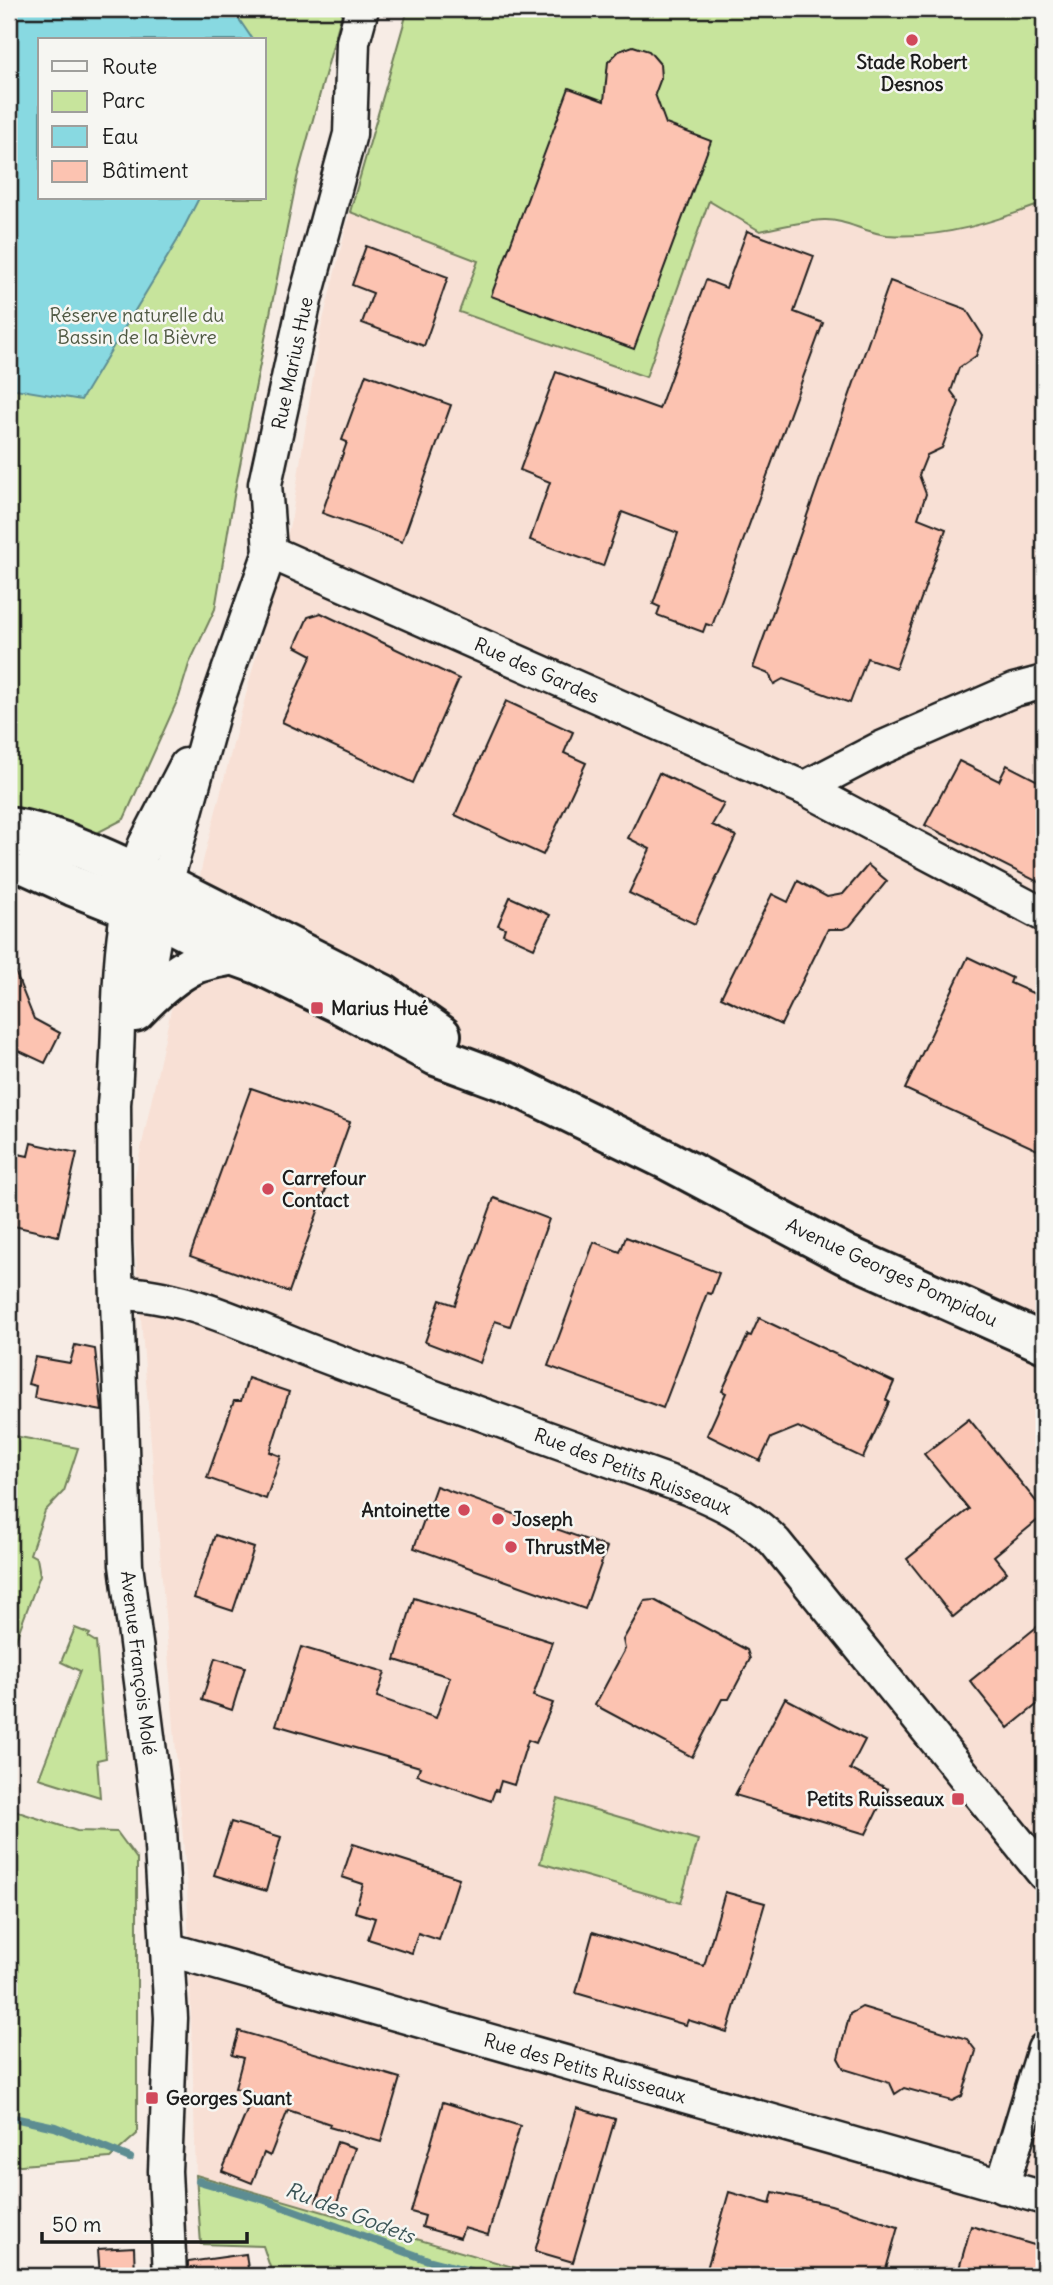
<svg xmlns="http://www.w3.org/2000/svg" width="1053" height="2285" viewBox="0 0 1053 2285" font-family="Delius,sans-serif">
<rect width="100%" height="100%" fill="#f7ece5"/>
<filter id="ink" filterUnits="userSpaceOnUse"><feTurbulence type="fractalNoise" baseFrequency=".0143" numOctaves="2"/><feDisplacementMap in="SourceGraphic" scale="14" xChannelSelector="R" yChannelSelector="G"/><feConvolveMatrix kernelMatrix="1 2 1 2 8 2 1 2 1" color-interpolation-filters="sRGB"/></filter>
<g filter="url(#ink)">
<!-- built -->
<polygon fill="#f8e0d5" points="709,200 759,231 825,220 885,235 919,235 992,222 1044,203 1044,2276 544,2276 196,2175 187,1888 131,1195 204,857 292,516 320,332 350,212 478,261 459,311"/>
<!-- green -->
<g fill="#c7e49c" stroke="#72805c" stroke-width="2" fill-rule="evenodd">
<path d="M9,9H343L297,178L235,490L215,609L189,664L179,697L124,819L93,835L9,818ZM40,40H264V198H40Z"/>
<path d="M408,9H1044V203C993,222 943,239 887,235C866,233 844,219 824,220C803,221 780,227 760,231L709,201L646,377L459,312L478,261L350,212Z"/>
<polygon points="9,1435 78,1448 64,1491 45,1511 30,1554 37,1558 40,1575 9,1658"/>
<polygon points="75,1628 90,1634 88,1637 96,1642 106,1758 97,1760 100,1797 39,1778 80,1671 61,1662"/>
<polygon points="558,1799 698,1840 680,1903 540,1863"/>
<polygon points="9,1809 77,1831 117,1832 137,1859 137,2134 110,2158 9,2166"/>
<polygon points="196,2175 544,2276 282,2276 272,2273 263,2246 201,2244"/>
</g>
<!-- water -->
<polygon fill="#88d9e1" stroke="#5d8d92" stroke-width="2" points="9,9 232,9 253,40 40,40 40,198 199,198 177,241 81,400 9,388"/>
<g fill="none" stroke-linecap="round" stroke-linejoin="round">
<!-- stream -->
<g stroke="#5d8d92" stroke-width="8">
<polyline points="9,2117 55,2127 130,2158"/>
<polyline points="199,2181 265,2200 428,2260 489,2276"/>
</g>
</g>
<!-- building -->
<g fill="#fcc3b1" stroke="#1c1c1c" stroke-width="2">
<polygon points="633,46 649,51 660,64 661,78 655,94 666,124 711,141 634,349 491,296 569,88 604,101 608,62 619,51"/>
<polygon points="747,231 814,256 794,312 823,323 712,626 706,624 703,632 657,615 660,607 653,604 678,533 622,512 603,566 530,540 550,482 520,470 556,372 659,409 706,280 726,288"/>
<polygon points="366,246 448,277 424,346 362,323 373,293 352,285"/>
<polygon points="890,281 966,309 983,336 976,356 959,368 951,391 959,402 942,448 927,455 919,475 926,494 918,518 946,529 896,668 867,658 850,703 783,679 774,684 769,674 753,668"/>
<polygon points="366,374 451,405 402,542 322,513 347,442 342,440"/>
<polygon points="321,613 459,679 413,783 282,722 312,655 295,646 308,617"/>
<polygon points="506,701 573,732 564,753 586,763 543,855 455,815"/>
<polygon points="959,761 999,781 1007,765 1044,784 1044,885 925,825"/>
<polygon points="659,773 724,804 712,825 736,836 695,924 629,893 650,849 628,838"/>
<polygon points="868,865 887,881 850,926 843,929 828,929 781,1025 721,997 772,894 788,902 798,881 827,897 843,894"/>
<polygon points="510,897 550,915 534,948 503,934 505,928 498,925"/>
<polygon points="968,957 1012,978 1010,983 1044,998 1044,1153 905,1089"/>
<polygon points="9,959 10,959 34,1019 60,1033 45,1063 15,1049 16,1046 9,1043"/>
<polygon points="251,1088 350,1122 289,1292 190,1256"/>
<polygon points="31,1143 77,1153 58,1236 9,1225 9,1152 28,1156"/>
<polygon points="494,1198 549,1219 510,1326 495,1321 480,1363 425,1342 440,1300 455,1305"/>
<polygon points="626,1237 719,1273 711,1294 707,1293 663,1408 548,1366 594,1242 620,1252"/>
<polygon points="759,1318 894,1382 886,1400 889,1402 863,1458 798,1427 771,1438 760,1461 707,1435 726,1393 722,1391 748,1335 751,1336"/>
<polygon points="75,1345 95,1349 102,1411 34,1398 36,1386 28,1384 35,1357 70,1363"/>
<polygon points="248,1378 289,1392 270,1452 281,1456 266,1499 207,1478 234,1401 241,1401"/>
<polygon points="969,1419 1044,1511 1044,1515 994,1556 1007,1572 953,1617 907,1559 969,1509 924,1454"/>
<polygon points="436,1486 607,1547 585,1609 414,1548"/>
<polygon points="215,1535 254,1548 233,1611 194,1598"/>
<polygon points="414,1598 552,1642 533,1696 553,1703 536,1743 528,1740 514,1785 501,1781 498,1791 495,1790 491,1801 417,1775 420,1767 276,1725 301,1647 385,1672 377,1697 436,1718 450,1677 395,1660"/>
<polygon points="654,1600 747,1650 750,1659 729,1699 722,1699 692,1757 595,1705 625,1649 623,1640 645,1601"/>
<polygon points="1044,1621 1044,1699 1008,1728 970,1681"/>
<polygon points="215,1658 245,1667 232,1710 202,1700"/>
<polygon points="785,1698 865,1740 850,1769 888,1789 866,1834 735,1795"/>
<polygon points="231,1822 281,1837 266,1891 214,1875"/>
<polygon points="353,1844 459,1878 439,1940 418,1933 412,1953 368,1939 375,1918 355,1912 363,1884 342,1877"/>
<polygon points="725,1892 765,1903 727,2032 688,2020 686,2025 576,1993 593,1932 704,1966"/>
<polygon points="862,2007 967,2039 976,2051 962,2096 952,2101 904,2088 895,2094 890,2083 844,2069 838,2058 850,2014"/>
<polygon points="239,2031 400,2078 381,2142 329,2127 330,2124 288,2110 270,2156 264,2153 252,2183 222,2171 254,2094 235,2088 243,2058 232,2055"/>
<polygon points="443,2102 520,2126 488,2235 464,2228 460,2238 422,2227 425,2216 411,2212"/>
<polygon points="577,2108 615,2119 573,2262 535,2251"/>
<polygon points="337,2142 355,2148 335,2209 316,2202"/>
<polygon points="729,2192 770,2204 773,2192 831,2205 898,2227 884,2276 705,2276"/>
<polygon points="971,2226 1044,2248 1036,2276 957,2276"/>
<polygon points="134,2247 135,2276 100,2276 98,2249"/>
<polygon points="246,2254 249,2276 188,2276 188,2262"/>
</g>
<g fill="none" stroke-linecap="round" stroke-linejoin="round">
<defs>
<g id="minor">
<polyline points="270,552 804,788"/>
<polyline points="1044,682 1014,690 879,749 804,788 1044,915"/>
<polyline points="135,872 145,844 186,765"/>
<polyline points="166,884 213,714 270,552 265,484 305,300 350,134 353,42 362,9"/>
<path d="M128,908C116,972 120,1038 114,1104L115,1241L126,1565L160,1830L171,2018L165,2171L170,2276"/>
<polyline points="135,1013 151,957 158,917"/>
<path d="M118,1293C189,1294 256,1331 321,1355C442,1401 565,1444 687,1488C722,1503 747,1514 775,1542L1044,1874"/>
<polyline points="167,1949 1044,2198"/>
<polyline points="1002,2187 1044,2049"/>
</g>
<g id="secondary">
<path d="M9,827C65,836 114,865 166,884L383,994L441,1035"/>
<polyline points="9,857 73,886 128,908 158,917 233,955 258,964 342,1005 436,1056 509,1083 667,1160 846,1255 1044,1343"/>
<path d="M135,1012C152,994 173,974 195,964C207,959 221,958 233,955"/>
</g>
</defs>
<!-- minor casing -->
<use href="#minor" stroke="#1c1c1c" stroke-width="37"/>
<!-- secondary casing -->
<use href="#secondary" stroke="#1c1c1c" stroke-width="44"/>
<!-- minor -->
<use href="#minor" stroke="#f6f6f2" stroke-width="32"/>
<!-- secondary -->
<use href="#secondary" stroke="#f6f6f2" stroke-width="38"/>
</g>
</g>
<!-- markers -->
<g fill="#d1495b" stroke="#f6f6f2" stroke-width="2.5">
<circle cx="912" cy="40" r="7"/>
<rect x="310" y="1001" width="14" height="14" rx="3.5"/>
<circle cx="268" cy="1189" r="7"/>
<circle cx="464" cy="1510" r="7"/>
<circle cx="498" cy="1519" r="7"/>
<circle cx="511" cy="1547" r="7"/>
<rect x="951" y="1792" width="14" height="14" rx="3.5"/>
<rect x="145" y="2091" width="14" height="14" rx="3.5"/>
</g>
<g text-anchor="middle" stroke-width="5" stroke-linejoin="round" paint-order="stroke">
<!-- poi labels -->
<g font-size="19" font-weight="bold" fill="#1c1c1c" stroke="#f6f6f2" text-anchor="start">
<text x="912" y="69" text-anchor="middle">Stade Robert<tspan x="912" dy="22">Desnos</tspan></text>
<text x="331" y="1015">Marius Hué</text>
<text x="282" y="1185">Carrefour<tspan x="282" dy="22">Contact</tspan></text>
<text x="450" y="1517" text-anchor="end">Antoinette</text>
<text x="512" y="1526">Joseph</text>
<text x="525" y="1554">ThrustMe</text>
<text x="944" y="1806" text-anchor="end">Petits Ruisseaux</text>
<text x="166" y="2105">Georges Suant</text>
</g>
<!-- park labels -->
<g font-size="19" fill="#4f5842" stroke="#f6f6f2">
<text x="137" y="322">Réserve naturelle du<tspan x="137" dy="22">Bassin de la Bièvre</tspan></text>
</g>
<!-- street labels -->
<g font-size="19" fill="#1c1c1c" stroke="#f6f6f2">
<text transform="translate(292 363) rotate(-78)" y="7">Rue Marius Hue</text>
<text transform="translate(537 670) rotate(24)" y="7">Rue des Gardes</text>
<text transform="translate(892 1272) rotate(25)" y="7">Avenue Georges Pompidou</text>
<text transform="translate(633 1471) rotate(21)" y="7">Rue des Petits Ruisseaux</text>
<text transform="translate(139 1663) rotate(83)" y="7">Avenue François Molé</text>
<text transform="translate(585 2068) rotate(16)" y="7">Rue des Petits Ruisseaux</text>
</g>
<!-- water labels -->
<g font-size="21" font-style="italic" fill="#3c5557" stroke="#f6f6f2">
<text transform="translate(350 2213) rotate(21)" y="7">Ru des Godets</text>
</g>
</g>
<!-- margin -->
<rect width="1053" height="2285" fill="none" stroke="#f6f6f2" stroke-width="35"/>
<rect x="18" y="18" width="1018" height="2250" fill="none" stroke="#1c1c1c" stroke-width="2.5" filter="url(#ink)"/>
<!-- legend -->
<rect x="38" y="38" width="228" height="161" fill="#f6f6f2" stroke="#9f9f9c" stroke-width="2"/>
<rect x="52" y="61" width="35" height="10" fill="#f6f6f2" stroke="#9f9f9c" stroke-width="2"/>
<text x="102" y="74" font-size="21" fill="#1c1c1c">Route</text>
<rect x="52" y="91" width="35" height="21" fill="#c7e49c" stroke="#9f9f9c" stroke-width="2"/>
<text x="102" y="108" font-size="21" fill="#1c1c1c">Parc</text>
<rect x="52" y="126" width="35" height="21" fill="#88d9e1" stroke="#9f9f9c" stroke-width="2"/>
<text x="102" y="144" font-size="21" fill="#1c1c1c">Eau</text>
<rect x="52" y="161" width="35" height="21" fill="#fcc3b1" stroke="#9f9f9c" stroke-width="2"/>
<text x="102" y="178" font-size="21" fill="#1c1c1c">Bâtiment</text>
<!-- scale -->
<path d="M42 2232v10h205v-10" fill="none" stroke="#1c1c1c" stroke-width="3.5"/>
<text x="52" y="2232" font-size="21" fill="#1c1c1c" stroke="#f6f6f2" stroke-width="5" paint-order="stroke">50 m</text>
</svg>
